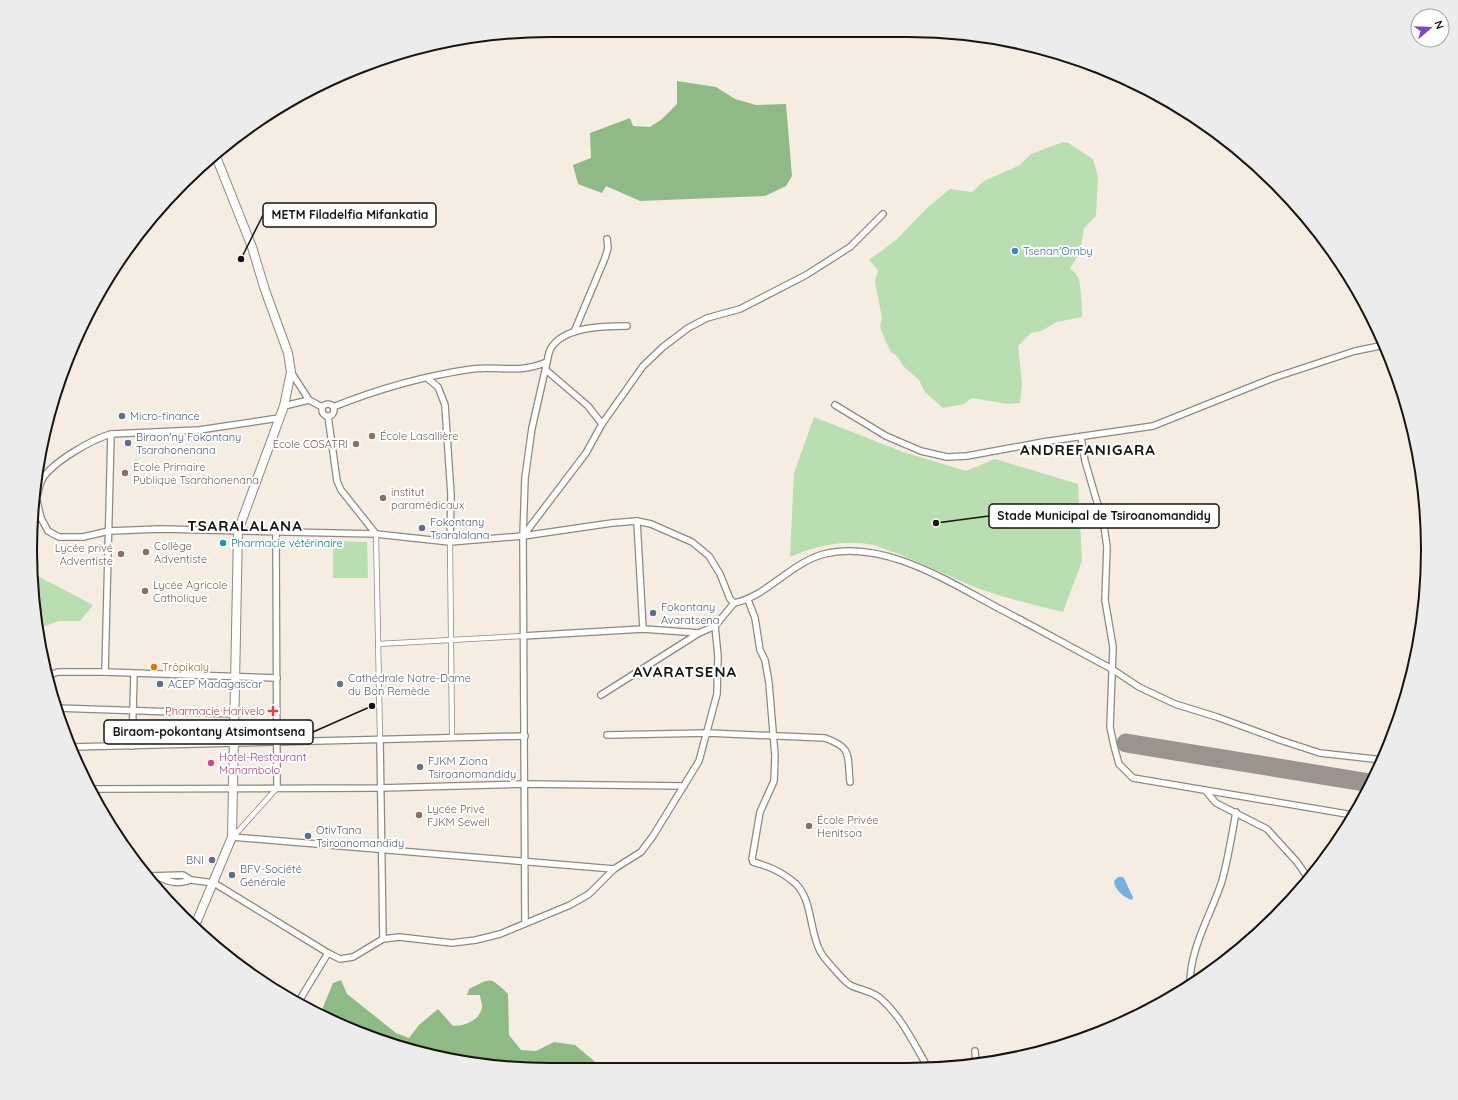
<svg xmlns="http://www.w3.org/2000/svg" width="1458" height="1100" viewBox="0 0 1458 1100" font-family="Quicksand,sans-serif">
<rect width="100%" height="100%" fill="#f5ede2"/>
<!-- green -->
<g fill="#b9deb2">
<path d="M1063,142L1067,143V142L1093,159L1098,177L1096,216L1084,228L1080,253L1070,268C1073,271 1077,275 1079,279C1080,282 1083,313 1082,317L1057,322L1041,331L1031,333L1018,346L1022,384L1020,403L1008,404L972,398L964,404L943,408L925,392L919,380L903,366L898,357L891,352L885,340L880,326L882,318L875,282L878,270L869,260L896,240L928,207L950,189L972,192L984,181L1020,165L1031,154Z"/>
<path d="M814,417L903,452L966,471L995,459L1078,484L1082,561L1063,612C1034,605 1005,598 977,588C950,577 924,564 896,553C889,551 881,547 873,545C844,539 816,546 790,557L794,473Z"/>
<polygon points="333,541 367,542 368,578 333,578"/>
<polygon points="32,573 93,605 80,621 59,621 40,628 31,584"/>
</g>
<!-- forest -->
<g fill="#8ebb85">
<polygon points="677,81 716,87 735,99 756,105 786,104 792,176 786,186 765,196 640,201 606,186 602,193 578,184 573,165 591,158 590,133 630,118 633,126 650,127 662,119 677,104"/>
<path d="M341,980L347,994L396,1033L409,1038L419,1025L438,1009L453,1026C464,1026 479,1021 482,1008C483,1005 480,999 480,995H467L469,989C492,978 489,976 508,994L509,1035L521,1050L536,1051L554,1042L575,1045L600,1066H482L383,1042L321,1012L333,983Z"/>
</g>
<!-- water -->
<path fill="#77b0df" d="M1118,877H1123C1126,881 1130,892 1133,897L1132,900C1124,898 1114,889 1114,881Z"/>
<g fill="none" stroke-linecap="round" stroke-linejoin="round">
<!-- taxiway -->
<polyline stroke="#9a948c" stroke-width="19" points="1126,743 1370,783"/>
<defs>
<g id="pedestrian">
<polyline points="376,534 380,740"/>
<polyline points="450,542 452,738"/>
<polyline points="378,644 523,636"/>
<polyline points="233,837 277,788"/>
</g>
<g id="minor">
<polyline points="574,332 605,258 608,248 607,239"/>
<polyline points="546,370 588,406 602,424"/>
<polyline points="291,372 309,400 322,407"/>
<polyline points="427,378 438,387 445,405 451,495 450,542"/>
<circle cx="328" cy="410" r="6"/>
<polyline points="835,405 886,436 921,451 947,457 967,456 1043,442 1153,426 1273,378 1355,351 1385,345"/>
<polyline points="284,406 309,400"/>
<path d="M333,407C378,389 423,376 472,369C500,366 519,374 547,362C548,359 548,354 550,350C562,326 605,326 627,326"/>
<polyline points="328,416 337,481 341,490 376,534"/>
<polyline points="1081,437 1085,461 1104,526 1107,547 1105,600 1113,647 1110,727 1114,746 1119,764 1133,778 1353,815"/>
<path d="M37,496C39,490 40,482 43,478C54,461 93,439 111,434"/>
<path d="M37,501L41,518L48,531L59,537H83L109,531L160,529L376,534L450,542L523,536L612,523L637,521L651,524L692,542L709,556L720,574L730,599L734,603C768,596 790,563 824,554C884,539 949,582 1000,609C1037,628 1074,649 1112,669L1139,687L1175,704L1217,717L1280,740L1320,753L1383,760"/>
<polyline points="637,521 643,629"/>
<polyline points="276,532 277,788"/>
<polyline points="523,536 586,453 602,424 643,366 663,347 688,328 707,318 740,309 806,275 850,247 883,214"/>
<path d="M748,600L755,618L760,650L765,660L769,683L775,756L774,781L760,812L752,859L753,862C769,866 783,872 796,884C813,901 809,932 821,953C825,959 846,984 852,986C861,990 871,991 880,998C901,1016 913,1042 927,1066"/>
<polyline points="523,636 643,629 699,633 715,626"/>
<polyline points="105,672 111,434 199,430 279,418"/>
<polyline points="49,675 58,672 105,672 277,678"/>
<polyline points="601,695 699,633"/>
<polyline points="56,708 235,714"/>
<path d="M607,735L708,733L825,738C853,748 847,755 850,782"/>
<polyline points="132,746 134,674"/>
<polyline points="72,747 525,736"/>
<polyline points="93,789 380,788 524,784 684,786"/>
<polyline points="1205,790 1216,803 1267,829 1297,862 1308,878"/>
<polyline points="232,837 614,869"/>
<polyline points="148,876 183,875 191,880 214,883 328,953 340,959 353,957 383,939 380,740"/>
<path d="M159,877C170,883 179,884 191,880"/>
<polyline points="525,923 523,536 525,478 532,428 547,362"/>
<polyline points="383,939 399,937 452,943 476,940 500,934 570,905 589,894 614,869 641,852 653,836 699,761 717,694 718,656 715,626 734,603"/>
<path d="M1190,986C1189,949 1211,915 1222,881C1228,859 1232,835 1236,812"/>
<polyline points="299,1001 328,953"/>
<polyline points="975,1051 976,1066"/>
</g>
<polyline id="secondary" points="194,928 232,837 238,531 284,406 291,372 288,353 265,290 252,247 215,154"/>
</defs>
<!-- pedestrian casing -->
<use href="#pedestrian" stroke="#8f887e" stroke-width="6"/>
<!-- minor casing -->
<use href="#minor" stroke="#8f887e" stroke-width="8"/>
<!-- secondary casing -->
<use href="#secondary" stroke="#8f887e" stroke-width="10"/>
<!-- pedestrian -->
<use href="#pedestrian" stroke="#fff" stroke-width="4.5"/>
<!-- minor -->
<use href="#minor" stroke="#fff" stroke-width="5.5"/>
<!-- secondary -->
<use href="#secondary" stroke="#fff" stroke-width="8"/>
</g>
<!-- markers -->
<circle fill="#3f7fe0" stroke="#fff" stroke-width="1.5" cx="1015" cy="251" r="4"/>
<g fill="#5c6f8a" stroke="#fff" stroke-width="1.5">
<circle cx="122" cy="416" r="4"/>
<circle cx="128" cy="443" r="4"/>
<circle cx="422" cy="528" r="4"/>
<circle cx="653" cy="613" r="4"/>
<circle cx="160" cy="684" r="4"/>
<circle cx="308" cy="836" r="4"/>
<circle cx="212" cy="860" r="4"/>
<circle cx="232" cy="875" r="4"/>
</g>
<g fill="#8d6e63" stroke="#fff" stroke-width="1.5">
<circle cx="372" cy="436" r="4"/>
<circle cx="356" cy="444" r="4"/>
<circle cx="125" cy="473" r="4"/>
<circle cx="383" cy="498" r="4"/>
<circle cx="146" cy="552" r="4"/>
<circle cx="121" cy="554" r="4"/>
<circle cx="145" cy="591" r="4"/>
<circle cx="419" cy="815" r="4"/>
<circle cx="809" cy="826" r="4"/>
</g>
<circle fill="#0f9aa8" stroke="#fff" stroke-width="1.5" cx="223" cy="543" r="4"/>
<circle fill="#e8710a" stroke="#fff" stroke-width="1.5" cx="154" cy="667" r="4"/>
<g fill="#6b7280" stroke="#fff" stroke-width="1.5">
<circle cx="340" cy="684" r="4"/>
<circle cx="420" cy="767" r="4"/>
</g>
<path fill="#e0444e" stroke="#fff" stroke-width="1.5" d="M271 705h4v4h4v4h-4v4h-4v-4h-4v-4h4z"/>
<circle fill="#d1479c" stroke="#fff" stroke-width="1.5" cx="211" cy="763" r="4"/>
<g text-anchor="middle" stroke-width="4" stroke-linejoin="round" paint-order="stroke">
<!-- shop labels -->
<g font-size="11" fill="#366cbe" stroke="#fff" text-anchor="start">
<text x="1023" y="255">Tsenan'Omby</text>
</g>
<!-- service labels -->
<g font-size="11" fill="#4e5e75" stroke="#fff" text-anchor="start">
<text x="130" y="420">Micro-finance</text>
<text x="136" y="441">Biraon'ny Fokontany<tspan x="136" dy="13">Tsarahonenana</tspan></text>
<text x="430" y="526">Fokontany<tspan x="430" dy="13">Tsaralalana</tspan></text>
<text x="661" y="611">Fokontany<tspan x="661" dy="13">Avaratsena</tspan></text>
<text x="168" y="688">ACEP Madagascar</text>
<text x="316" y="834">OtivTana<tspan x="316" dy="13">Tsiroanomandidy</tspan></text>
<text x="204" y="864" text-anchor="end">BNI</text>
<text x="240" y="873">BFV-Société<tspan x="240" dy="13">Générale</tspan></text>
</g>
<!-- education labels -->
<g font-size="11" fill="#785e54" stroke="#fff" text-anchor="start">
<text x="380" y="440">École Lasallière</text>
<text x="348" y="448" text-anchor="end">Ecole COSATRI</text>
<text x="133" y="471">Ecole Primaire<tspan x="133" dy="13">Publique Tsarahonenana</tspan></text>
<text x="391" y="496">institut<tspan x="391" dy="13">paramédicaux</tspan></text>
<text x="154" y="550">Collège<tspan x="154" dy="13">Adventiste</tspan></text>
<text x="113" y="552" text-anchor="end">Lycée privé<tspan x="113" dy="13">Adventiste</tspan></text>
<text x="153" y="589">Lycée Agricole<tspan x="153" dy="13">Catholique</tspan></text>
<text x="427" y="813">Lycée Privé<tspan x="427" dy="13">FJKM Sewell</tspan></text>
<text x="817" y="824">École Privée<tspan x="817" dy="13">Henitsoa</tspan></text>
</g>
<!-- culture labels -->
<g font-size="11" fill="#0d838f" stroke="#fff" text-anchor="start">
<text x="231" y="547">Pharmacie vétérinaire</text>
</g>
<!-- food labels -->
<g font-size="11" fill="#c56008" stroke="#fff" text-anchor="start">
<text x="162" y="671">Trôpikaly</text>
</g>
<!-- worship labels -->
<g font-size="11" fill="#5b616d" stroke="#fff" text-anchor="start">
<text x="348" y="682">Cathédrale Notre-Dame<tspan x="348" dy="13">du Bon Remède</tspan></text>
<text x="428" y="765">FJKM Ziona<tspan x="428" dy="13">Tsiroanomandidy</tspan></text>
</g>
<!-- health labels -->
<g font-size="11" fill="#be3a42" stroke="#fff" text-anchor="end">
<text x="265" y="715">Pharmacie Harivelo</text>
</g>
<!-- hotel labels -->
<g font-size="11" fill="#b23c85" stroke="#fff" text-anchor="start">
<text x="219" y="761">Hotel-Restaurant<tspan x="219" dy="13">Manambolo</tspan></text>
</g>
<!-- district labels -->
<g font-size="15" font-weight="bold" letter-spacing="1" fill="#181511" stroke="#fff">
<text x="1088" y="455">ANDREFANIGARA</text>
<text x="245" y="531">TSARALALANA</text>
<text x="685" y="677">AVARATSENA</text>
</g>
</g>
<!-- crop -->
<path d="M0 0H1458V1100H0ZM550 37H908A513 513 0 0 1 1421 550V550A513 513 0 0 1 908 1063H550A513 513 0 0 1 37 550V550A513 513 0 0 1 550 37Z" fill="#edecec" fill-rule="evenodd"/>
<path fill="none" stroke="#181511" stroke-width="2" d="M550 37H908A513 513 0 0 1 1421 550V550A513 513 0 0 1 908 1063H550A513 513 0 0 1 37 550V550A513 513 0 0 1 550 37Z"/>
<!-- callouts -->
<path fill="none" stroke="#181511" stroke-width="1.5" d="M241 259L263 215M936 523L989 516M372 706L313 732"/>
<g fill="#181511" stroke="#fff" stroke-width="1.5">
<circle cx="241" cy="259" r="4"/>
<circle cx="936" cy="523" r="4"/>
<circle cx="372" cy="706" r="4"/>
</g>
<g fill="#fff" stroke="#181511" stroke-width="1.5">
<rect x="263" y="203" width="173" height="24" rx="4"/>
<rect x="989" y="504" width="230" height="24" rx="4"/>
<rect x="104" y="720" width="209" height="24" rx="4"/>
</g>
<g font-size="12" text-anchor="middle" font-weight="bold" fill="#181511">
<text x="350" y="219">METM Filadelfia Mifankatia</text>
<text x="1104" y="520">Stade Municipal de Tsiroanomandidy</text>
<text x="209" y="736">Biraom-pokontany Atsimontsena</text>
</g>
<!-- north arrow -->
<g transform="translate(1430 28) rotate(71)"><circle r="19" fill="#ffffff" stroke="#a3a1a0"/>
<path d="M0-3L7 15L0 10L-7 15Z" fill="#8446bb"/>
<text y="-6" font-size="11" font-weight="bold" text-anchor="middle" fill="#181511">N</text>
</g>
</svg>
